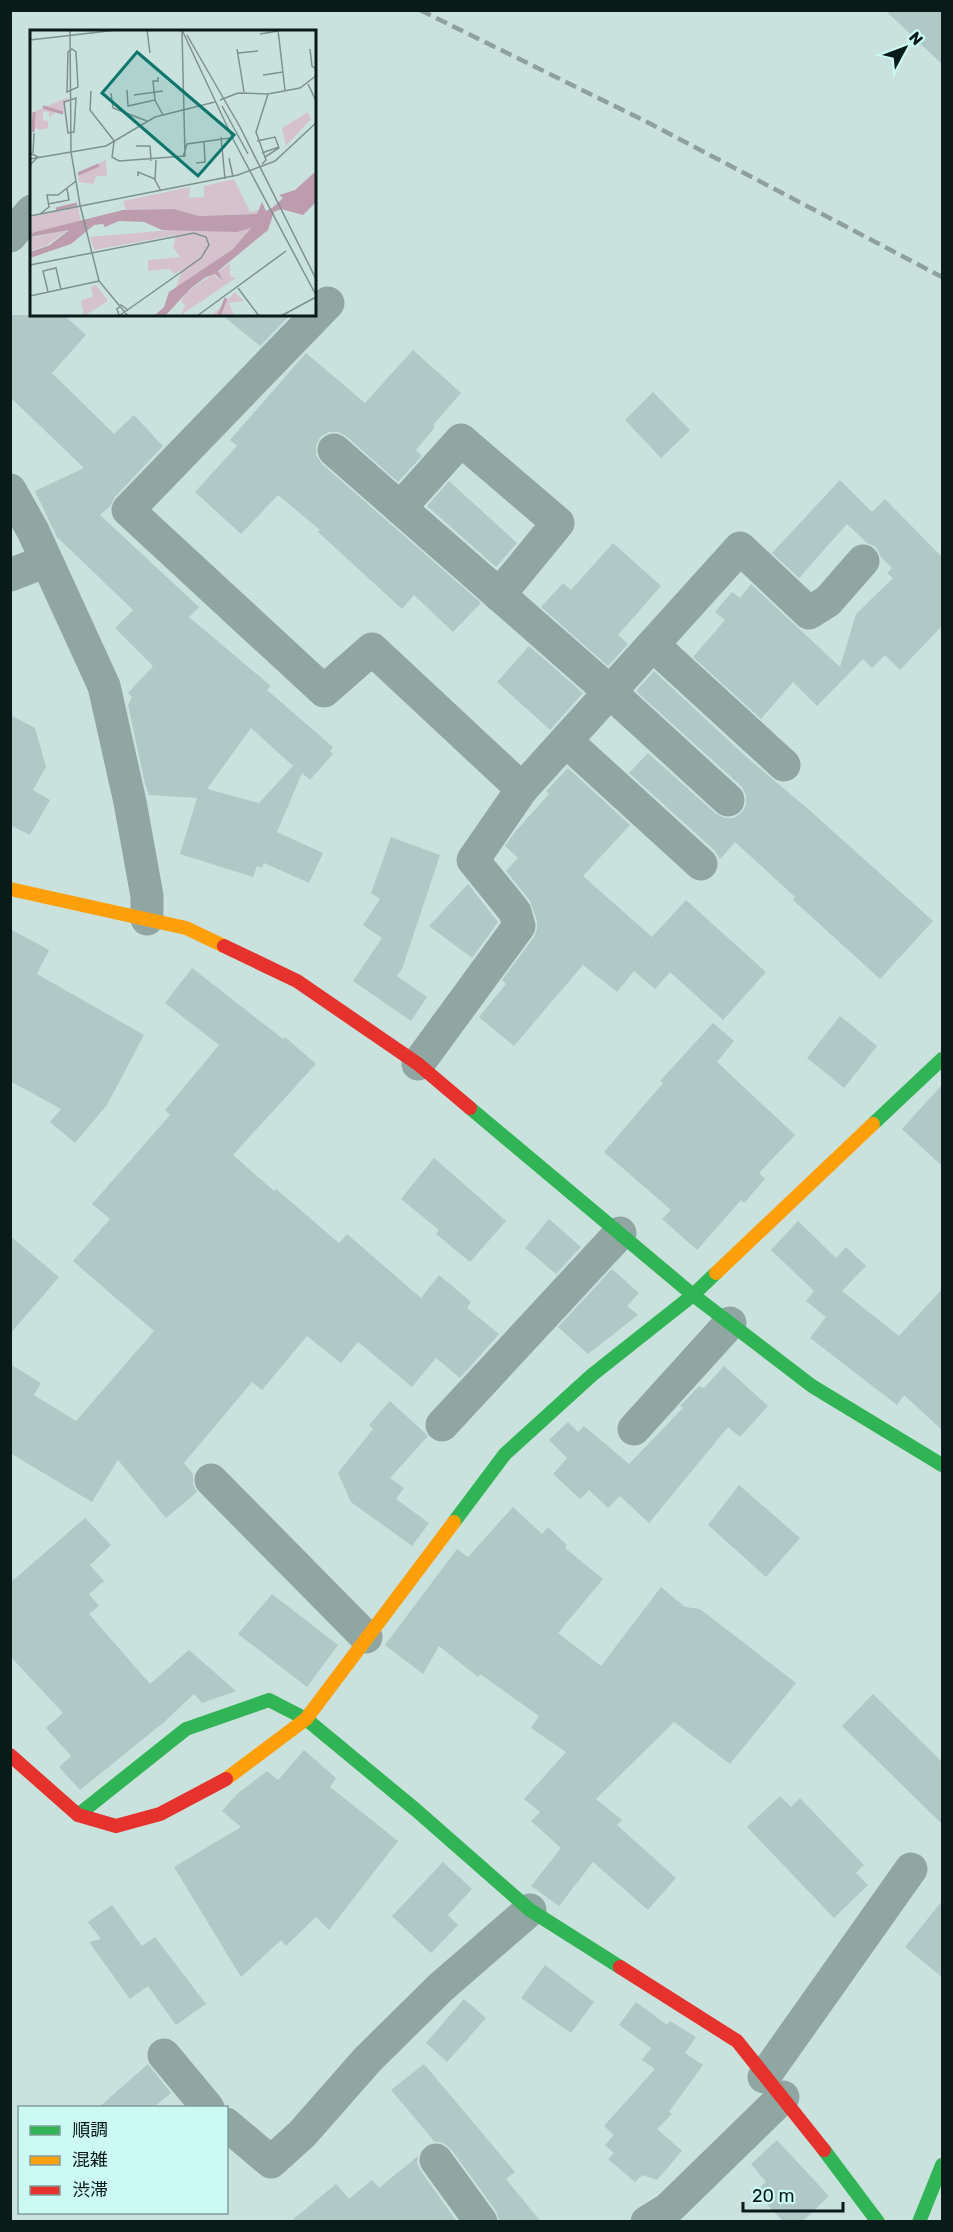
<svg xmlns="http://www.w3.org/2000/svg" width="953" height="2232" viewBox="0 0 953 2232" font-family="Rubik,'Noto Sans JP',sans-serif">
<rect width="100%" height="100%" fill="#cae2de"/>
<!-- building -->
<g fill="#b0c9c6" fill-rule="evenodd">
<polygon points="885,10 942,10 942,64"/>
<path d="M10,315H64L86,335L52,373L114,434L134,415L163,446L115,497L110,506L100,515L199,607L189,617L271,686L267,690L333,747L330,751L333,754L310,780L302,773L277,832L323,853L309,883L264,863L262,868L257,866L253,877L180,854L197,798L149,795L145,784L128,705L132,697L128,693L153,666L115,628L133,610L57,537L35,491L84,468L10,397ZM251,728L293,766L259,803L207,789Z"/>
<polygon points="222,315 290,315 260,346"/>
<polygon points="413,350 461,393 433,425 435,427 416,450 422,456 398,482 346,436 338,432 329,432 320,437 316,446 316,455 322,464 481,603 453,632 414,595 402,609 318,532 320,530 278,495 241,534 195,492 237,446 230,440 306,353 365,403"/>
<polygon points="653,392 690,430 661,458 625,420"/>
<polygon points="840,480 872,512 885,499 942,557 942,626 900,670 885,655 872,668 863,659 817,706 793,682 761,719 693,657 725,620 715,612 732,592 740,598 751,584 840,667 856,614 893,578 887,573 892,568 881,557 876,547 867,543 847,524 799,578 772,553"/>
<polygon points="449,481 517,543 496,567 427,506"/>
<polygon points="613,543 661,586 618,635 628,644 608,666 541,607 563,583 571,590"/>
<polygon points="529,646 583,693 550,730 497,682"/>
<polygon points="654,671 744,755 807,808 933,921 880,979 793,900 795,897 735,842 720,859 714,850 629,773 648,753 716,814 725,818 734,818 742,812 746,805 746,795 741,786 636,691"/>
<polygon points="10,715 35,728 46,767 33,790 50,800 30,835 12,826 10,829"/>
<polygon points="568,768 630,825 583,876 652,937 686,900 766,972 723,1020 670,972 655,989 634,971 617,992 583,965 514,1046 479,1017 506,984 502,980 534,937 537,929 537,921 530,901 506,871 518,858 505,846 515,832 549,794 546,791"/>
<polygon points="391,837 440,855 402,969 397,976 427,997 411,1021 353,981 382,938 363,925 380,899 371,893"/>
<polygon points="468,884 498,922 472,958 429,926"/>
<polygon points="10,929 49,950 37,974 144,1035 107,1105 75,1143 50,1122 61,1109 10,1081"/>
<polygon points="192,968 283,1039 285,1037 316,1064 233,1155 274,1191 276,1189 339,1243 347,1234 421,1298 439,1275 471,1302 467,1308 499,1334 460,1378 436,1358 412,1387 358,1342 341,1363 307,1336 262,1390 252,1382 184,1463 193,1474 193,1484 197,1492 166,1518 118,1460 92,1502 10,1453 10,1364 41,1383 34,1395 76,1421 154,1331 73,1261 110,1219 92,1204 170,1115 165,1110 219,1045 165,1003"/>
<polygon points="840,1016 877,1046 844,1088 807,1058"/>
<polygon points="713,1023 734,1041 717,1062 795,1135 759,1173 765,1179 744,1203 741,1200 697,1250 662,1219 671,1210 604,1152 663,1083 660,1081"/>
<polygon points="942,1085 942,1166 902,1129"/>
<polygon points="434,1158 506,1221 470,1262 436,1234 439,1230 401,1199"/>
<polygon points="549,1219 581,1247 556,1274 525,1248"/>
<polygon points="798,1221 836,1258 846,1247 866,1266 842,1291 899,1336 942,1289 942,1430 904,1395 897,1405 810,1338 826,1317 806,1301 814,1291 771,1250"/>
<polygon points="10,1236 59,1277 10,1334"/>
<polygon points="612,1269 639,1293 627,1306 638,1315 588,1354 558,1327"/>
<polygon points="724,1366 768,1406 740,1437 728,1427 649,1523 620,1496 608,1508 589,1490 580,1499 553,1474 567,1458 549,1440 568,1422 578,1432 584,1426 629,1464 683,1408 680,1406 699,1386 704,1388"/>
<polygon points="390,1401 428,1436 390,1478 404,1488 396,1499 429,1523 412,1546 351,1502 338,1473 373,1429 369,1425"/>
<polygon points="739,1485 800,1538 766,1577 708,1525"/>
<polygon points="513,1507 542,1534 548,1527 567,1545 565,1548 603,1579 558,1633 601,1666 661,1587 685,1607 700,1609 796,1683 730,1764 674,1722 596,1799 622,1820 617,1825 676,1878 648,1910 593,1862 559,1906 531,1886 561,1848 531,1821 540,1812 524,1799 566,1752 531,1728 539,1716 480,1674 478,1677 439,1646 423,1674 385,1645 457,1549 468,1557"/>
<polygon points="85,1518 111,1545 90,1565 104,1581 89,1594 99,1606 89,1614 150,1684 189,1650 236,1691 202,1703 194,1694 163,1723 80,1790 59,1767 71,1756 46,1728 63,1713 10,1656 10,1583"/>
<polygon points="272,1594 338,1645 307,1687 238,1634"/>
<polygon points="873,1694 942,1762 942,1824 842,1726"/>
<polygon points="304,1750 336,1778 330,1787 398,1841 329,1930 316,1917 286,1946 281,1940 241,1977 174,1867 241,1827 222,1811 237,1794 267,1771 278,1780"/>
<polygon points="780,1796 791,1807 800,1798 864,1865 856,1873 868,1885 834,1918 747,1827"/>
<polygon points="443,1862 472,1889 448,1915 458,1925 431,1953 392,1916"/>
<polygon points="942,1901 942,1977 905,1947"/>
<polygon points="112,1905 142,1946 155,1937 206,2004 176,2025 148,1986 130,1999 89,1942 101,1939 88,1922"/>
<polygon points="545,1965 594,2002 571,2033 521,1998"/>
<polygon points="464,1999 486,2018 447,2062 426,2043"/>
<polygon points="636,2002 667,2025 670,2021 696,2037 685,2053 703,2065 669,2112 672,2114 657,2129 682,2151 657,2180 642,2175 635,2182 608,2159 614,2153 605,2145 614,2135 604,2126 655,2069 642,2060 651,2048 619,2025"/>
<polygon points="148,2064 171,2093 153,2108 98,2108"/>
<polygon points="424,2064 515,2172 506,2179 541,2222 500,2222 496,2211 451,2149 443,2143 434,2141 391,2090"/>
<polygon points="777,2140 829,2196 802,2222 784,2222 755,2192 766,2182 751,2164"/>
<polygon points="418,2156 417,2163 421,2171 457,2222 290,2222 336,2184 349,2199 372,2180 379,2188"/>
</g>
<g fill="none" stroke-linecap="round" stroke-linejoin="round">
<!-- street -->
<g stroke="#90a6a3" stroke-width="33">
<polyline points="10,236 32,211"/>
<polyline points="328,303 128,510 324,691 372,649 522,789"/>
<polyline points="334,450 610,692 728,800"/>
<polyline points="10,490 33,531 104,686 130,802 147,896 147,919"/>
<polyline points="400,508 461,440 558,523 499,595"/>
<polyline points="10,575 46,561"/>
<polyline points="653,645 784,765"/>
<polyline points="566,741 701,864"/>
<polyline points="418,1064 519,926 515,912 473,860 522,789 740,548 809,613 828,601 863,561"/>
<polyline points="442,1425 620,1233"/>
<polyline points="634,1429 730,1323"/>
<polyline points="211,1480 366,1637"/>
<polyline points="164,2055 208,2108"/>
<polyline points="764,2077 911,1869"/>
<polyline points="226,2124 271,2162 302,2134 368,2059 441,1987 530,1910"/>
<polyline points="436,2160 481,2222"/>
<polyline points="647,2222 668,2209 783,2097"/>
</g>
<!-- fast -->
<g stroke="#30b455" stroke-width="14">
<polyline points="470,1108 693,1295 812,1386 942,1465"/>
<polyline points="873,1124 942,1059"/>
<polyline points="454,1522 505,1454 592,1375 693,1295 716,1273"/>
<polyline points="78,1815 186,1729 269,1700 306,1719 416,1810 530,1910 620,1967"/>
<polyline points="824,2150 878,2222"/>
<polyline points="919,2222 942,2165"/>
</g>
<!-- slow -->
<g stroke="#ff9f0a" stroke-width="14">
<polyline points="10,889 186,928 224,946"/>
<polyline points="716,1273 873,1124"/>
<polyline points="226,1779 306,1719 454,1522"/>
</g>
<!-- jam -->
<g stroke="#e5322d" stroke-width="14">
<polyline points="224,946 297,981 418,1064 470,1108"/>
<polyline points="10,1755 78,1815 116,1826 160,1814 226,1779"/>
<polyline points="620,1967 737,2041 824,2150"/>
</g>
<!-- rail -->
<polyline stroke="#8ea19e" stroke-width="4.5" stroke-dasharray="12 6" stroke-linecap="butt" points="420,10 647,122 942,277"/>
</g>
<!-- overview -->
<g transform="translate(30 30)">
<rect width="286" height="286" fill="#cae2de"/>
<path d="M38,67L33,82L27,81L19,88V82L13,81V90L18,91V98L10,100L4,97V82ZM278,82L281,89L256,116L252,98ZM76,130L77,146H66L64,154L49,152L48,143ZM204,149L220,182L229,180L227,184L169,186L144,179L96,180L93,171L160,157L159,168L174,167V156ZM48,177L51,192L0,203V187ZM164,198L203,202L221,198L203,219L146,258L152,240L144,244L140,239L118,241V230L150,227L143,217L146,205L64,220L60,207ZM38,200L17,215L0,221V208ZM200,233V246L206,248L151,285L155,275L151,271L157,262L183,244L192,251L188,242ZM66,255L78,271L54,286L51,271L63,266L61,257ZM205,262L214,271L199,273L204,286H182Z" fill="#d5c2cd"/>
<path d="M286,141V172L273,185L251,179L244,182L238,200L188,241L193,251L185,244L176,247L160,259L135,286H124L134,277L139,262L203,219L221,198L207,202L132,200L114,192L89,191L75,197L73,194L64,195L41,214L0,228V222L20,215L39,200L0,207L1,203L93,180L144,179L169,186L227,184L232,172L236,181L242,178L253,168L249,165L265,160Z" fill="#bd9cae"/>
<path fill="none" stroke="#bd9cae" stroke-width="3" d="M13,77L33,83M3,102L4,82M48,144L69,135M26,179L47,174M189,286L196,268"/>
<path fill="none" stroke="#7d928f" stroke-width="1.5" d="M40,0L41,122L50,175L69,251L98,286M117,0L120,23M152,0L204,111L287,267M248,0L255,60M230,4L248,1M157,5L210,97L287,251M0,10L87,0M42,19L46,22L48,57L37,62L38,22ZM207,19L214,62M280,19L282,36L287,40M208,23L228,21M233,45L253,42M128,47V51H123L125,70L133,85M278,54L287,73M97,60L98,76L125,70M61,61L60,80L85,112M81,63L83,78L117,91M104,65L133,61M46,68L44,102L38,103L34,72ZM190,70L208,63L238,64L270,58L287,45M192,76L218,124M191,107L195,149M227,111L245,107L249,118L235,127M84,112L82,127L89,131L155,126L152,1M106,116H120L121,131M0,123L8,127L0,135M3,123L4,103M232,123L249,117M153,127L157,114L200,108M199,128L203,147M0,129L76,116L125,87L185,72M126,130L125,150L131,161M166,133L175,132L174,111M232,134L236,130L226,102L238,64M108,146V142L125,149M18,174L39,170L37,159M10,184L19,177L17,165H28L46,151M0,186L208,145L245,131L287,92M0,235L164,203L176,207L179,215L171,228L89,286M208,258L229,286M18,262L13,241L26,238L31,260M0,266L69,251M89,285L87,279L91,275L98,280M167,286L256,221M251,286L286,267"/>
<path fill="#0f766e" fill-opacity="0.15" stroke="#0f766e" stroke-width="3" d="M107,22L204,105L168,146L72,63Z"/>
<rect width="286" height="286" fill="none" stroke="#091b19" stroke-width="3"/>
</g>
<!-- border -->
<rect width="953" height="2232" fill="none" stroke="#091b19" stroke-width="24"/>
<!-- legend -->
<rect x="18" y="2106" width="210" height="108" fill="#ccf9f3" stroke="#7ea09c" stroke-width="1.5"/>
<rect x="30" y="2126" width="30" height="9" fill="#30b455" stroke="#7ea09c" stroke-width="1.5"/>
<text x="72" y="2136" font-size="18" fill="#091b19">順調</text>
<rect x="30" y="2156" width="30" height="9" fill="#ff9f0a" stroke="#7ea09c" stroke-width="1.5"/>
<text x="72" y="2166" font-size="18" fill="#091b19">混雑</text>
<rect x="30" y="2186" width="30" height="9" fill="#e5322d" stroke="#7ea09c" stroke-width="1.5"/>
<text x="72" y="2196" font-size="18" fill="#091b19">渋滞</text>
<!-- north arrow -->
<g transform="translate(905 48) rotate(49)" stroke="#ccf9f3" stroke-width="4.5" paint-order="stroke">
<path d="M0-4.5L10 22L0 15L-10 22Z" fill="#091b19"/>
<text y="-9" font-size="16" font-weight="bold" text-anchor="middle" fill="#091b19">N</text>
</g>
<!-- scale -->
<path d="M743 2202v9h100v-9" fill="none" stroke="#091b19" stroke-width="3"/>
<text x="752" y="2202" font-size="18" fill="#091b19" stroke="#ccf9f3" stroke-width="4.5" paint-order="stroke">20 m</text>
</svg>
